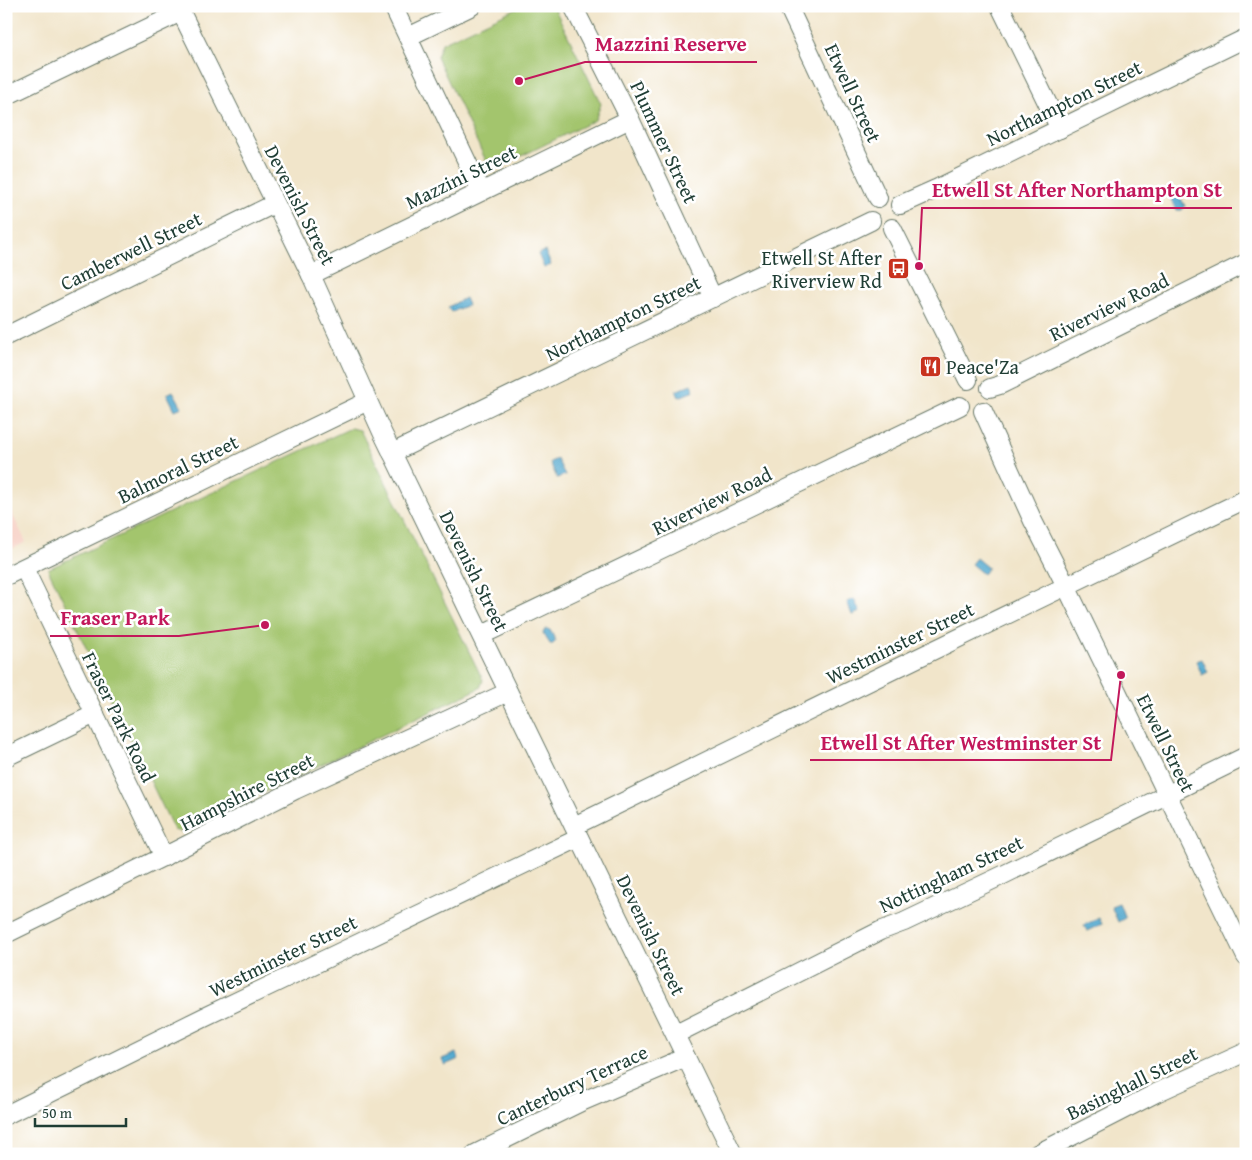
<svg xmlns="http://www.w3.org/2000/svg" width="1252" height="1160" viewBox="0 0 1252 1160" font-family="'Gentium Book Plus',serif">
<rect width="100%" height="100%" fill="#fff"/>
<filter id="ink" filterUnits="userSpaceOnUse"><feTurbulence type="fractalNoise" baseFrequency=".02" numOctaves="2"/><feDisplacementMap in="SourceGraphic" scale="10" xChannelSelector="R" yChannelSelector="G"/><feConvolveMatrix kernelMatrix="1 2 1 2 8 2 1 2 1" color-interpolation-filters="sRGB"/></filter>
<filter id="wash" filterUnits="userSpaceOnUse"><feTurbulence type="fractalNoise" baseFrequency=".0096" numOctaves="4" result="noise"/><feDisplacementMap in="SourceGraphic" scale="20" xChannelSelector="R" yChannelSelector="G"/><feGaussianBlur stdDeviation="1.12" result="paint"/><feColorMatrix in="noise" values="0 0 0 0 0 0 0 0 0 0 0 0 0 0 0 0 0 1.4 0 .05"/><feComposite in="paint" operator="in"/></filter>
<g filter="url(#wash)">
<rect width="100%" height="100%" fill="#f1e5ca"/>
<!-- built -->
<polygon fill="#f7d1c6" points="6,501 26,542 6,552"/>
<!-- green -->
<g fill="#a3c56d" stroke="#618150">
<polygon points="521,6 554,7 601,104 595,120 501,166 486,161 437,57 442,43"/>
<polygon points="351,428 360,430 483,680 480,688 181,832 174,830 48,569"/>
</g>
<!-- water -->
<g fill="#51a7ce" stroke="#387281">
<polygon points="1172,194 1179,195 1185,206 1182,210 1177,210 1170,198"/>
<polygon points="545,251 551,265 544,268 538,254"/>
<polygon points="465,298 468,305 451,312 448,307"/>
<polygon points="691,384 694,391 679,397 676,391"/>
<polygon points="173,391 182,407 175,410 167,394"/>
<polygon points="557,459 565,475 557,478 550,462"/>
<polygon points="976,558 988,568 983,574 971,564"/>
<polygon points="854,599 860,612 852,615 847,602"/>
<polygon points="547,629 550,630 556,641 553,644 550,644 543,633 544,631"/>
<polygon points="1202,659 1208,672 1202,675 1196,661"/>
<polygon points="1119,903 1125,918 1118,922 1111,906"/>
<polygon points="1099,918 1102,924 1087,931 1084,925"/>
<polygon points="456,1053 459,1059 445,1065 442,1059"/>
</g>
</g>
<g filter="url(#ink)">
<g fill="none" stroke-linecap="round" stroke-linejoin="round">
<defs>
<g id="minor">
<polyline points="178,6 311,275 382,432 733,1154"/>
<polyline points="393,6 481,191"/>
<polyline points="573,6 630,119 713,298"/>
<polyline points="788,6 878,198"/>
<polyline points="1000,6 1060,129"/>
<polyline points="408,37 472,6"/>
<polyline points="6,96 181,12"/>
<polyline points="900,205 936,189 1246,38"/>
<polyline points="892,228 968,380"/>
<polyline points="311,275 630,119"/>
<polyline points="6,336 274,204"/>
<polyline points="990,388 1000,385 1246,263"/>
<polyline points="983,411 1033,521 1066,586 1246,957"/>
<polyline points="392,453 871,221"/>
<polyline points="24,568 164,857"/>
<polyline points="6,576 368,401"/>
<polyline points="482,635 960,406"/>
<polyline points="6,757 95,714"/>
<polyline points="574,826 899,667 1246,499"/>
<polyline points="6,934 175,851 295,790 508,692"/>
<polyline points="676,1034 880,931 904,922 1003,875 1246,756"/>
<polyline points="6,1115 204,1017 579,838"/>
<polyline points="475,1154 581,1102 686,1057"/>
<polyline points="1037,1154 1156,1093 1246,1052"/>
</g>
</defs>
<!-- minor casing -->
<use href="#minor" stroke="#687868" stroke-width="20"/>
<!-- minor -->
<use href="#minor" stroke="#fff" stroke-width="18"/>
</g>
</g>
<!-- icons -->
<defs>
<symbol id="bus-square" viewBox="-11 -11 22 22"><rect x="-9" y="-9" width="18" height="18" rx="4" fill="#c8321e" stroke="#fff"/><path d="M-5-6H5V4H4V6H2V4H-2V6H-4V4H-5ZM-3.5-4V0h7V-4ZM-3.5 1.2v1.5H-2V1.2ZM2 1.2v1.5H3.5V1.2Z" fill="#fff"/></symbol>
<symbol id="restaurant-square" viewBox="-11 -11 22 22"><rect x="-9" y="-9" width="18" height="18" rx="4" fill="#c8321e" stroke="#fff"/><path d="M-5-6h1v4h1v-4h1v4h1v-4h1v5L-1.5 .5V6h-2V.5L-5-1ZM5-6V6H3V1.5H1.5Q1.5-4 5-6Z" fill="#fff"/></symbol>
</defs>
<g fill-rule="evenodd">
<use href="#bus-square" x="886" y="256" width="25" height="25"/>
<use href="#restaurant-square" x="918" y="354" width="25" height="25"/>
</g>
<g text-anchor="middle" stroke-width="5" stroke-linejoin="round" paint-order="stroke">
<!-- street labels -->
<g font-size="20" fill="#1f3d34" stroke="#fff">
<text transform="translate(853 93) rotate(65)" y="7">Etwell Street</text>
<text transform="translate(1064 103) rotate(-26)" y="7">Northampton Street</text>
<text transform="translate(664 142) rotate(65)" y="7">Plummer Street</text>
<text transform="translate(461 177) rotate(-26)" y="7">Mazzini Street</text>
<text transform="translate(300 205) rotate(63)" y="7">Devenish Street</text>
<text transform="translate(131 251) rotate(-26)" y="7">Camberwell Street</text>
<text transform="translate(1109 307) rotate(-26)" y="7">Riverview Road</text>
<text transform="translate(623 318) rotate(-26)" y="7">Northampton Street</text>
<text transform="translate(178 469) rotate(-26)" y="7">Balmoral Street</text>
<text transform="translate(712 501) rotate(-26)" y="7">Riverview Road</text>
<text transform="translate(474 571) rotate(64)" y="7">Devenish Street</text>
<text transform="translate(900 643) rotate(-26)" y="7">Westminster Street</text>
<text transform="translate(119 717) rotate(64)" y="7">Fraser Park Road</text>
<text transform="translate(1166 743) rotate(64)" y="7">Etwell Street</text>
<text transform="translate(247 792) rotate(-27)" y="7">Hampshire Street</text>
<text transform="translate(951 874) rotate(-25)" y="7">Nottingham Street</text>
<text transform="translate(651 935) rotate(64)" y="7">Devenish Street</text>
<text transform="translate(283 956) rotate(-26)" y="7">Westminster Street</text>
<text transform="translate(1132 1083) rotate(-26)" y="7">Basinghall Street</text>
<text transform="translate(572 1085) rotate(-25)" y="7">Canterbury Terrace</text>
</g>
<!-- poi labels -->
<g font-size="20" fill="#1f3d34" stroke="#fff" text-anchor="end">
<text x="882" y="265">Etwell St After<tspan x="882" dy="23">Riverview Rd</tspan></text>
<text x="946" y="374" text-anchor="start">Peace'Za</text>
</g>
</g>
<!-- callouts -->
<path fill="none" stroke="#c2185b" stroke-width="2" d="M519 81L585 62H757M919 266L922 208H1232M265 625L179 636H50M1121 675L1111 760H810"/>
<g fill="#c2185b" stroke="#fff" stroke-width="2">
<circle cx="519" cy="81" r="5"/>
<circle cx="919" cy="266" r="5"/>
<circle cx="265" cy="625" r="5"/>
<circle cx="1121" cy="675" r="5"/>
</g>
<g font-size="21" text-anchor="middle" font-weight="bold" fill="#c2185b" stroke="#fff" stroke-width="5" stroke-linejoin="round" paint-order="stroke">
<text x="671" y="51">Mazzini Reserve</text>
<text x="1077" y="197">Etwell St After Northampton St</text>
<text x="115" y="625">Fraser Park</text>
<text x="961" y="750">Etwell St After Westminster St</text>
</g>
<!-- margin -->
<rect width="1252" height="1160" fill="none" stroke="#fff" stroke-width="25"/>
<!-- scale -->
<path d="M35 1118v8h91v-8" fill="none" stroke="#1f3d34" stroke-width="2.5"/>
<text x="42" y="1118" font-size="15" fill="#1f3d34" stroke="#ffffff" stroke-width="4" paint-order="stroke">50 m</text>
</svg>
